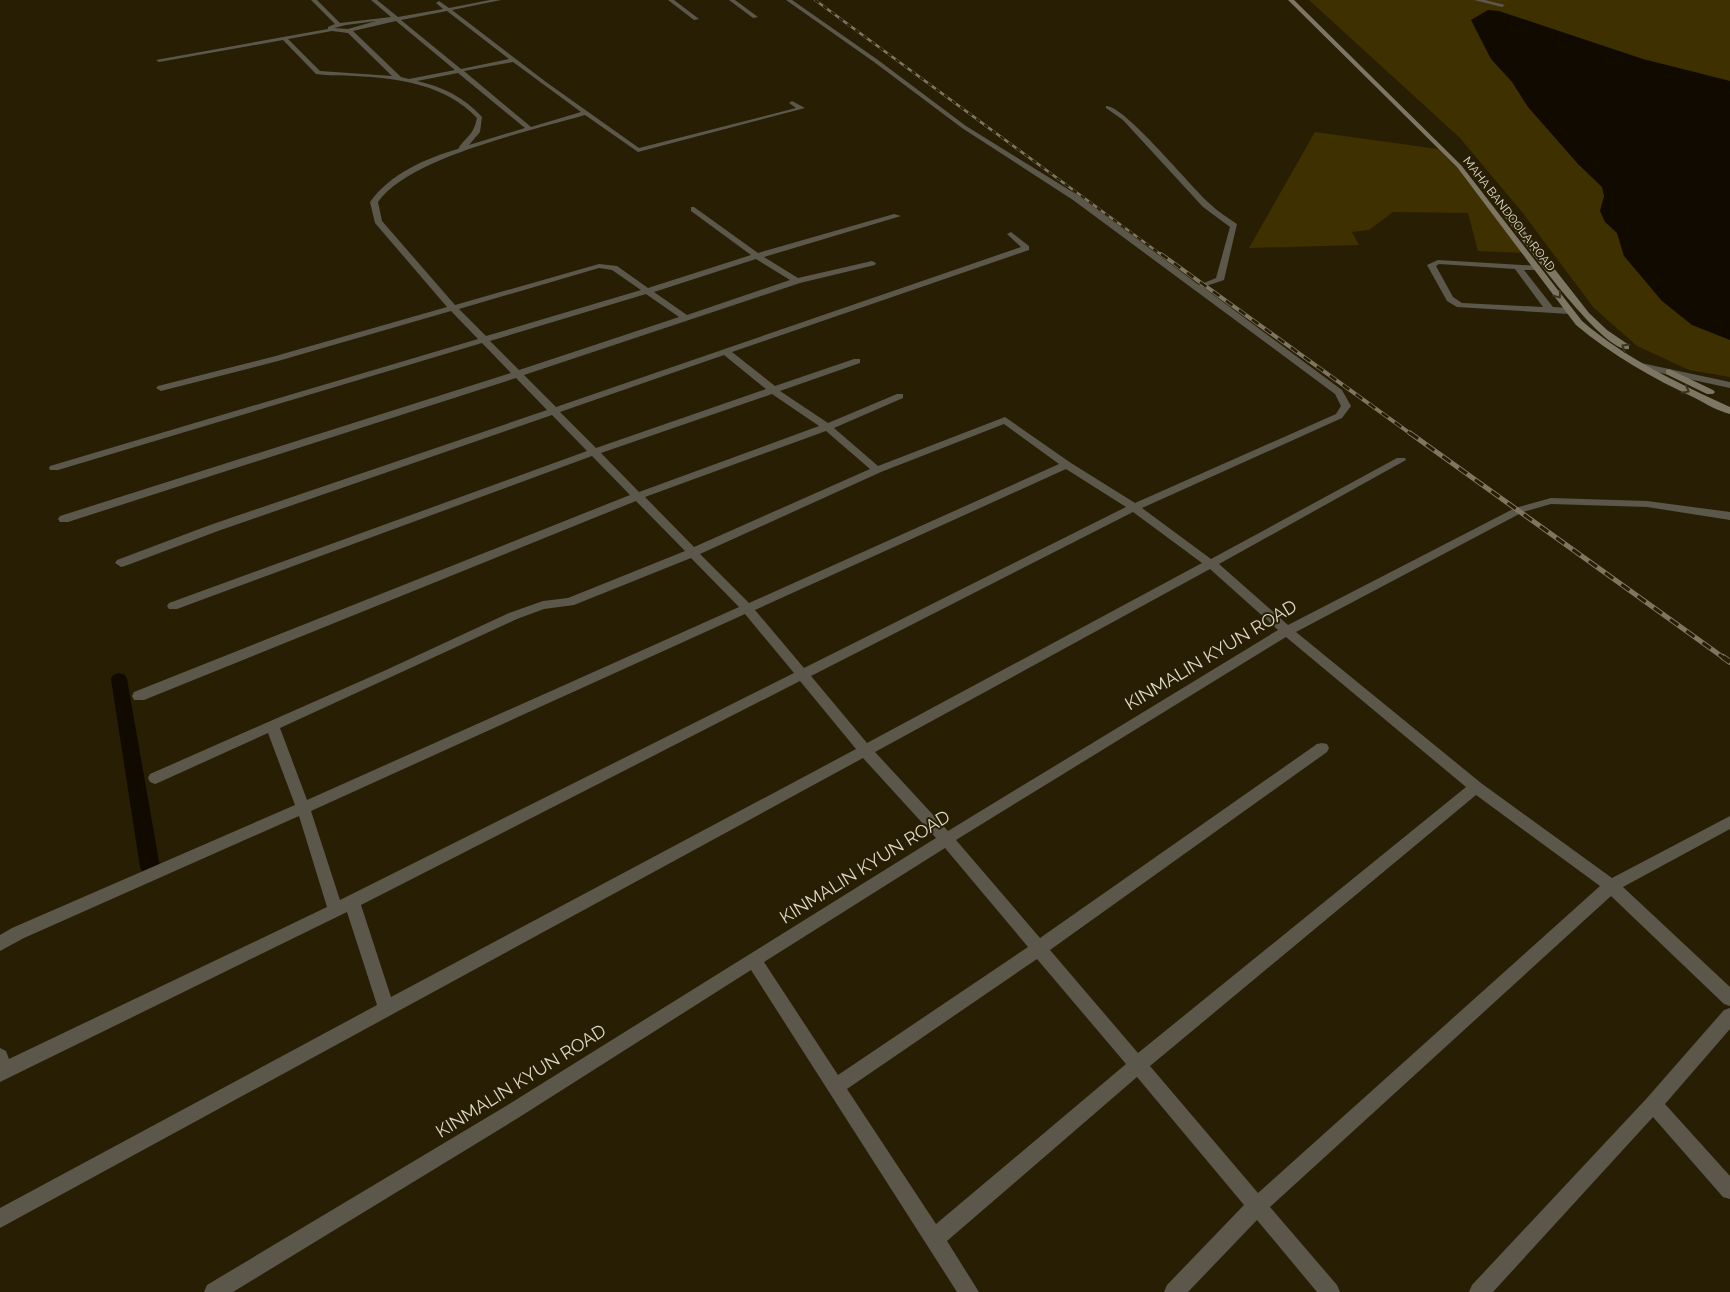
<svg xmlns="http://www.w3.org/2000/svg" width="1730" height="1292" viewBox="0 0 1730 1292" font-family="Raleway,sans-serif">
<rect width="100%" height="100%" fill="#281e04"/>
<!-- green -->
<g fill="#3f3000">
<polygon points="1309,0 1730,0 1730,377 1689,370 1637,346 1594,308 1522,212 1460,138"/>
<polygon points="1315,132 1445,150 1527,253 1478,251 1468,213 1393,212 1369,230 1352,232 1359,245 1249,248"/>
</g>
<!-- water -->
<polygon fill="#110a00" points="1488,10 1499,11 1643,59 1730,81 1730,340 1692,325 1662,301 1624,256 1617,233 1605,222 1600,211 1604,196 1602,187 1578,164 1528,107 1512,82 1491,59 1471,20"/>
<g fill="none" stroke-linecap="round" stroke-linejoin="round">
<!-- canal -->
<polygon fill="#110a00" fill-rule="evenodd" points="119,673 125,675 127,679 160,867 157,873 150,876 143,873 140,867 111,679 113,675"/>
<!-- street -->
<g fill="#5b574b" fill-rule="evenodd">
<path d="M311,0H317L340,23L391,17L371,0H377L398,17L443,9L436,3L439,1L449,8L490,0H501L452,10L546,82L639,148L796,108L789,103L792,101L805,108L638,152L585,115C531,131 409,157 378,202L382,221L455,305L599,264L617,266L648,288L751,255L691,211V207H694L758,253L894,214L901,216L764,257L798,278L872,261L876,263L875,265L800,283L524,375L556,407L1021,247L1007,234L1011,232L1029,246V250L732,352L775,386L854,359H860V363L780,391L828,423L897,394H903V398L834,428L878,466L1005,417L1071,463L1135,503L1336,414L1341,406L1335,394L1073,200L962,128L874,62L786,0H792L878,60L966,126L1079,196L1199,285L1216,278L1230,227L1203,207L1123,120L1106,108V106C1124,105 1191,187 1209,203C1217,211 1227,217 1237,224L1224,280L1203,287L1342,390L1351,406L1342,418L1142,508L1211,559L1397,458H1405L1406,460L1219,564L1288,625L1515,508L1551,498L1647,501L1730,512V520L1647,507L1551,504L1523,512L1296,632L1481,783L1612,878L1730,816V829L1623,887L1730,987V1006L1724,1004L1611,896L1270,1207L1337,1285L1340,1292H1317L1257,1220L1188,1292H1164L1167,1285L1244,1205L1137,1077L947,1241L979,1292H957L751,970L518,1118L233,1292H204L207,1285L506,1106L936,838L863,758L0,1228V1208L377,1005L347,912L0,1082V1048L6,1051L9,1059L327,907L299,816L24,938L0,951V935L12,928L295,805L268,733L160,782L155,784L150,782L148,778L150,774L386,670L509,613L543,601L568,598L685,551L636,501L144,700H134L132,696L134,692L630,495L592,456L177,609H169L167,606L169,603L587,451L552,415L218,531L125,566L121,567L115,563L117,560L210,525L547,410L516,378L68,522H60L58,519L60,516L511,373L482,343L58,470H50L49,468L50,466L478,339L451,311L278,361L161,391L156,388L158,386L272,357L447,307L375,223L370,202C390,174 426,158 458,149C466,136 473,137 477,118C446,85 399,78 355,76C342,75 329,76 316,74L283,40L159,62L156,60L328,29V27L335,24ZM447,11L509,59L461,69L401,20ZM376,21L348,29L334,28L346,25ZM396,21L455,70L409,79L401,77L353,31ZM332,31L348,33L392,76L320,71L288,39ZM513,62L581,112L531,127L464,71ZM458,73L525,128L469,145L480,132L482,117C464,97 443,87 417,81ZM756,259L790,280L687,315L654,292ZM599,268L612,270L641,290L486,336L459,309ZM646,294L679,317L519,370L490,341ZM724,355L766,389L596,448L560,412ZM772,394L819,426L639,492L601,453ZM1004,424L1059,464L749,603L700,554L881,472ZM826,431L870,469L694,547L645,497ZM1066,469L1126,507L804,668L755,610ZM1133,512L1202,563L867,743L811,676ZM691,558L739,607L307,800L280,728L517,619L544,609L574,605ZM1210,569L1278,630L948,831L875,752ZM745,614L794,673L340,900L311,811ZM1286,637L1466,787L1138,1053L1050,950L1327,752L1329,748L1327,744L1322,743L1317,744L1040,938L956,840ZM800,681L856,749L391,997L361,905ZM1476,795L1600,886L1258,1193L1150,1066ZM945,848L1028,947L838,1075L764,962ZM1037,959L1126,1064L936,1224L847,1089Z"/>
<polygon points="668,0 674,0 699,19 694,20"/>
<polygon points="729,0 735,0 758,17 753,18"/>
<polygon points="1474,0 1485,0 1505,5 1502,7"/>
<path d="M1438,260L1540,266V270H1524L1553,307L1570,308L1574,311L1570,314L1457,307L1447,301L1427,265ZM1439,264L1515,269L1543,307L1462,303L1453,297L1436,266Z"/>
<polygon points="1641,363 1730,382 1730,388 1638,368 1638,364"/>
<polygon points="1730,1008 1730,1029 1665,1104 1730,1176 1730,1199 1723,1197 1653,1117 1493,1292 1469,1292 1472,1285 1647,1098 1724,1010"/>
</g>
<!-- secondary -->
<g fill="#7d7663" fill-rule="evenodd">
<path d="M1288,0H1294L1461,165L1582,321C1626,359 1678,383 1730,407V414C1718,411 1706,404 1695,398C1652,378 1612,355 1576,325L1457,167Z"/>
<path d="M1504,212H1510L1589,313L1607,330L1629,345V349C1603,354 1522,239 1504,216Z"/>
<polygon points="1669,369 1713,390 1715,392 1713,394 1707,394 1666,374 1666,370"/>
</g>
<defs>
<polyline id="rail-far3" points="815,0 1163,256"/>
<polyline id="rail-far2" points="1161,254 1411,434"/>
<polyline id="rail-far1" points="1410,433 1724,658"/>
<polyline id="rail" points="1723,657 1730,662"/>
</defs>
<!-- rail-far3 casing -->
<use href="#rail-far3" stroke="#7e7661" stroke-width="2.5"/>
<!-- rail-far2 casing -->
<use href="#rail-far2" stroke="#7e7661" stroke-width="4"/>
<!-- rail-far1 casing -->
<use href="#rail-far1" stroke="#7e7661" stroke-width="5"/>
<!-- rail casing -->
<use href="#rail" stroke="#7e7661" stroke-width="6"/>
<!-- rail-far3 -->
<use href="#rail-far3" stroke="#281e04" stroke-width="2" stroke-dasharray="5" stroke-linecap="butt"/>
<!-- rail-far2 -->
<use href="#rail-far2" stroke="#281e04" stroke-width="2.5" stroke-dasharray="8" stroke-linecap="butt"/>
<!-- rail-far1 -->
<use href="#rail-far1" stroke="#281e04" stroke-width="3" stroke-dasharray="10" stroke-linecap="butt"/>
<!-- rail -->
<use href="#rail" stroke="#281e04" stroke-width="4.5" stroke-dasharray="12" stroke-linecap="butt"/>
</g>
<!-- one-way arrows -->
<defs><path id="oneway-chevron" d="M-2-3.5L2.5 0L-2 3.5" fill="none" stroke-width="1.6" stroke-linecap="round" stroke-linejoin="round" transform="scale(1.25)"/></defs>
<g stroke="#3d341c">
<use href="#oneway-chevron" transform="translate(1558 295) rotate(53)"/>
<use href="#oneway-chevron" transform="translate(1625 347) rotate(-149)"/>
<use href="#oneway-chevron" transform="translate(1686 390) rotate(27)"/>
</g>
<g text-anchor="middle" stroke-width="4" stroke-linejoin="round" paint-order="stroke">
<!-- far-street labels -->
<g font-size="12" fill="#dfd9ca" stroke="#281e04">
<text transform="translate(1509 214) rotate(52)" y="4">MAHA BANDOOLA ROAD</text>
</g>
<!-- near-street labels -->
<g font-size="18" fill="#dfd9ca" stroke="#281e04">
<text transform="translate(1211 655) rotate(-31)" y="6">KINMALIN KYUN ROAD</text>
<text transform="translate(865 867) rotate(-32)" y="6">KINMALIN KYUN ROAD</text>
<text transform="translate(521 1081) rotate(-32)" y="6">KINMALIN KYUN ROAD</text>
</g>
</g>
</svg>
